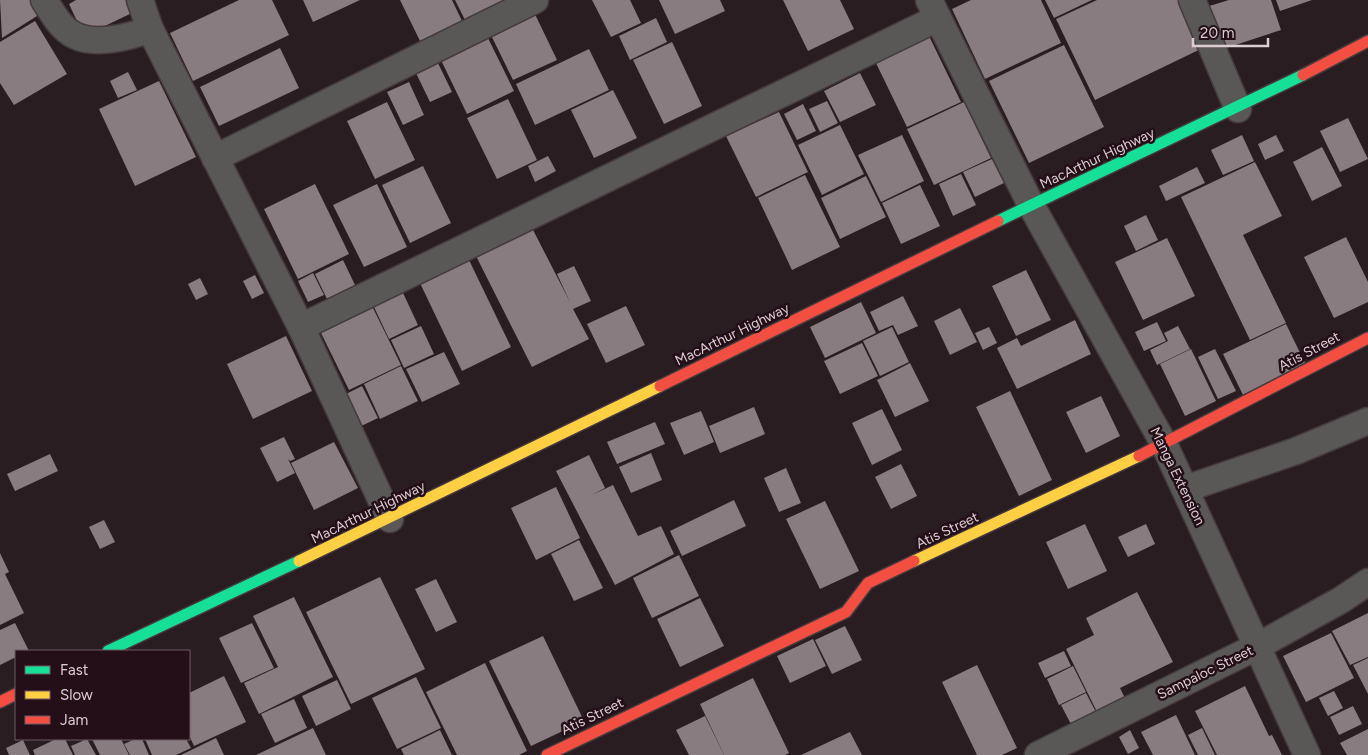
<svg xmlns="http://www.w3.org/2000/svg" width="1368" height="755" viewBox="0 0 1368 755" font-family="Figtree,sans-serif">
<rect width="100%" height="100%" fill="#291d22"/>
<!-- building -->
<g fill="#887c80">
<polygon points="0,0 38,0 45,11 2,38"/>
<polygon points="76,0 128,0 134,12 84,36 69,4"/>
<polygon points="239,0 272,0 289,35 193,81 170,33"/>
<polygon points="303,0 360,0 313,22"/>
<polygon points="400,0 452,0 462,21 420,41"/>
<polygon points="455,0 504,0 504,2 465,20"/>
<polygon points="592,0 630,0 641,23 611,37"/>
<polygon points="659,0 720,0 725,11 675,34"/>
<polygon points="783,0 840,0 854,29 808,51"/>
<polygon points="971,0 1041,0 1061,43 985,79 952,9"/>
<polygon points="1045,0 1092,0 1054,18"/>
<polygon points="1097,0 1185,0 1207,46 1095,100 1056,19"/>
<polygon points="1229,0 1271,0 1281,30 1220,50 1206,7"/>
<polygon points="1276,0 1312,0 1280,11"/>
<polygon points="533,10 557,60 513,80 489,31"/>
<polygon points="656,18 667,42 630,60 619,36"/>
<polygon points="35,21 67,74 14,105 0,83 0,42"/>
<polygon points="487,36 514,91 467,114 440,58"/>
<polygon points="929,36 961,102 907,127 875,61"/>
<polygon points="672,42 702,106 664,124 633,60"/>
<polygon points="1064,45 1104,127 1029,163 989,81"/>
<polygon points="280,48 299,88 219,126 200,87"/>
<polygon points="589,49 609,90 535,125 516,84"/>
<polygon points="437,61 452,92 430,102 415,71"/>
<polygon points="128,72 137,90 118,98 110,81"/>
<polygon points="860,73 876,105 840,122 824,91"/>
<polygon points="159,81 196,157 135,186 99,109"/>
<polygon points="409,82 424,115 403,125 387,92"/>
<polygon points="613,90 637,138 594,158 571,110"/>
<polygon points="508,99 537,160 497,179 467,118"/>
<polygon points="827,101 838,123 820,132 809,109"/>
<polygon points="387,102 415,160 375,179 347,121"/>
<polygon points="964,102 991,158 934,185 907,129"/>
<polygon points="803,104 816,131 797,140 784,114"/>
<polygon points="779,112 808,172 756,197 726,136"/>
<polygon points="1348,118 1368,159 1340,172 1320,131"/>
<polygon points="840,125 864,174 822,195 798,145"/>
<polygon points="902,135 924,181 881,202 858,155"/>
<polygon points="1242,135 1254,161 1223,175 1211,150"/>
<polygon points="1276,135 1284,151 1265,160 1258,144"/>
<polygon points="1322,147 1342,186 1312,201 1293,162"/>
<polygon points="548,156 556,171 535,182 528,166"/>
<polygon points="992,159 1004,183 975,197 963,172"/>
<polygon points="1255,162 1282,216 1243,235 1286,323 1250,340 1181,197"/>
<polygon points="423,166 451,223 410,243 382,185"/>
<polygon points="1197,167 1205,183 1166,201 1159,186"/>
<polygon points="961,174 976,205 953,216 939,184"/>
<polygon points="805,175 840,247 792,270 758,198"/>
<polygon points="866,176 886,217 840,239 821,198"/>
<polygon points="315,184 349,254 298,279 264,209"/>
<polygon points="377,184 407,247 364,267 333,205"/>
<polygon points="920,185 940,226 901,244 882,203"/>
<polygon points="1146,215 1158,240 1136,251 1124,226"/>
<polygon points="530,224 570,302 557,274 574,266 591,301 573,309 589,339 532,367 474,252"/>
<polygon points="1346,237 1368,282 1368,302 1334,318 1304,257"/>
<polygon points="1167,238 1195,296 1143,320 1115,262"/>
<polygon points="343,260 355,285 327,299 315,274"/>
<polygon points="469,260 511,347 462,371 420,283"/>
<polygon points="1026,270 1051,320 1016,336 992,286"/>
<polygon points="313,273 324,295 308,302 298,281"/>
<polygon points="255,275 264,293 252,299 243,281"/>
<polygon points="200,278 208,294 196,300 188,284"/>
<polygon points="403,293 418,325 389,339 374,307"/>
<polygon points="903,296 918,326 898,335 893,325 879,331 870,312"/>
<polygon points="861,302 876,333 825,358 810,327"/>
<polygon points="626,306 645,345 606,363 587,324"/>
<polygon points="373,308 401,365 349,390 321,333"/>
<polygon points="960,308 977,342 950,355 934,321"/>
<polygon points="1075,320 1091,354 1017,389 997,348 1017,338 1021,346"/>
<polygon points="1157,322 1166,341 1144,351 1135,332"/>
<polygon points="1286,324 1306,365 1243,395 1223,354"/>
<polygon points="421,326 434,354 404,368 391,340"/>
<polygon points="1178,326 1190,349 1157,365 1150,350 1168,341 1164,333"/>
<polygon points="892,327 909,362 880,376 863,341"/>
<polygon points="989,327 997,343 983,350 975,333"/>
<polygon points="286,336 312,391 253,419 227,364"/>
<polygon points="862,343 878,376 840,394 824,361"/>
<polygon points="1191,349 1216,401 1185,416 1160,364"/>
<polygon points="1215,349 1236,391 1218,399 1198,357"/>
<polygon points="444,352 460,384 422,402 406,369"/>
<polygon points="910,363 929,401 895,417 877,380"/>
<polygon points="401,366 418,401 380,419 364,384"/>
<polygon points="362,386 378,418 355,429 340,397"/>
<polygon points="1010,391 1052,480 1019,496 976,407"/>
<polygon points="1101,396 1120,436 1086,453 1066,412"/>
<polygon points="754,407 765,434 720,453 709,426"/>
<polygon points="882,409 902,450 872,465 852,423"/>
<polygon points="701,411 714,442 684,455 670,423"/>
<polygon points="655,422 665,444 617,464 607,442"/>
<polygon points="284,437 295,459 290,461 288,459 295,473 277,482 260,448"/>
<polygon points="334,442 358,488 314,510 291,463"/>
<polygon points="651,453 662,480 631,493 619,467"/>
<polygon points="50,454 58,471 15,491 7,474"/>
<polygon points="589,455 605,488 592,495 613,485 638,536 661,526 674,554 615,585 556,471"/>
<polygon points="901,464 917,496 891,509 875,477"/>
<polygon points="786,468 801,503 779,512 764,478"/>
<polygon points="556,487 580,538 536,560 511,508"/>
<polygon points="734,500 746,526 682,556 670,531"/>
<polygon points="825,501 859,571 820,589 786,519"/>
<polygon points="104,520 115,542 100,549 89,527"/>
<polygon points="1085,524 1107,571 1068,589 1046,542"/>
<polygon points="1146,524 1155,544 1128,557 1118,537"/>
<polygon points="579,540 603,588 574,601 551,554"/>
<polygon points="0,553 9,572 5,574 24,613 0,625"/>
<polygon points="679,555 699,596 652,618 633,578"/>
<polygon points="380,577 425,669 351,704 306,612"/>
<polygon points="436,579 457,622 436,632 415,589"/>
<polygon points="1137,592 1173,662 1120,688 1125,698 1097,712 1066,649 1094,635 1086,618"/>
<polygon points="294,597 333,677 259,714 244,683 278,667 253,616"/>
<polygon points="700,598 724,646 680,667 657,619"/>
<polygon points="1368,613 1368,657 1350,665 1332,631"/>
<polygon points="15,623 29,651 16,651 16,657 0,665 0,630"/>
<polygon points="252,623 274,668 241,683 219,638"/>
<polygon points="845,626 862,660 832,674 815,640"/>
<polygon points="1331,633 1354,678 1306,702 1283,656"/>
<polygon points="543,636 584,721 531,746 489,661"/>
<polygon points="813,639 826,666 790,683 777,656"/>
<polygon points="1064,651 1071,666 1045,678 1038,663"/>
<polygon points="1368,658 1368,694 1353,665"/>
<polygon points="485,663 527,751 519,755 457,755 426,692"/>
<polygon points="977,665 1017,748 1002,755 977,755 942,682"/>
<polygon points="1073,666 1086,692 1059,705 1047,679"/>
<polygon points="224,676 246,722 194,746 189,735 189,693"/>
<polygon points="416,677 441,728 397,749 372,698"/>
<polygon points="753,678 789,753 785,755 724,755 700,704"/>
<polygon points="337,680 351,709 316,726 302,696"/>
<polygon points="1245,686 1269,736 1272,735 1282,755 1217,755 1195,711"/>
<polygon points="1334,691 1343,708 1328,716 1319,698"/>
<polygon points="1086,693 1098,716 1073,728 1061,705"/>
<polygon points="294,699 307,728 275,743 261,714"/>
<polygon points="1353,706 1362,724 1339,735 1330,717"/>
<polygon points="1176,715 1195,755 1153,755 1141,732"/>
<polygon points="705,716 724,755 689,755 676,730"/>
<polygon points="313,728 326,755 256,755"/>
<polygon points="1202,728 1215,755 1198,755 1188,735"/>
<polygon points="1368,729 1368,755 1347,755 1340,743"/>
<polygon points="440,730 452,755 404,755 401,749"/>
<polygon points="1130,730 1139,748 1128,754 1119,737"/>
<polygon points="850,732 862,755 801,755"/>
<polygon points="216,738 224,755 181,755"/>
<polygon points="56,739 65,739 73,755 35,755 33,750"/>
<polygon points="87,739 96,755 75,755 71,746"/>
<polygon points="92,739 121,739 129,755 100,755"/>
<polygon points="135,739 142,739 149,755 130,755 124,744"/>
<polygon points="145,739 186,739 191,748 176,755 152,755"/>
<polygon points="23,740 30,755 9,755 6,748"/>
</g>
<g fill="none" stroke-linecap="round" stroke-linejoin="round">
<defs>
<g id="street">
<path d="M44,0C52,12 60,28 74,35C95,46 130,37 150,29L301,327L390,519"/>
<polyline points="140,0 150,29"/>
<polyline points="929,0 1031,205 1164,444 1307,755"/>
<polyline points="1192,0 1238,109"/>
<polyline points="215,158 535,0"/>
<polyline points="301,327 938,18"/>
<polyline points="1185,489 1296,451 1368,421"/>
<polyline points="1038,755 1258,646 1341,600 1368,582"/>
</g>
<g id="fast">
<polyline points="998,221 1303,75"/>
<polyline points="108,651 299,561"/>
</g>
<g id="slow">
<polyline points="299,561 660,386"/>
<polyline points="914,561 1139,456"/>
</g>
<g id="jam">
<polyline points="1303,75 1368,41"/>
<polyline points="660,386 998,221"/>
<polyline points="1139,456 1368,338"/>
<polyline points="0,702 16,694"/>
<polyline points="547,755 846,612 868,583 914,561"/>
</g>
</defs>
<!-- street casing -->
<use href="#street" stroke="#453a3e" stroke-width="29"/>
<!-- fast casing -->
<use href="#fast" stroke="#453a3e" stroke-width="14"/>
<!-- slow casing -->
<use href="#slow" stroke="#453a3e" stroke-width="14"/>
<!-- jam casing -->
<use href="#jam" stroke="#453a3e" stroke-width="14"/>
<!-- street -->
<use href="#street" stroke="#595856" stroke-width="26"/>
<!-- fast -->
<use href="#fast" stroke="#16e098" stroke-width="11"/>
<!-- slow -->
<use href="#slow" stroke="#ffcf43" stroke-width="11"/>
<!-- jam -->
<use href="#jam" stroke="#f24e42" stroke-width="11"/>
</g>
<g text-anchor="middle" stroke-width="5" stroke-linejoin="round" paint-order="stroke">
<!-- street labels -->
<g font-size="14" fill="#ddcdd3" stroke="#240f18">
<text transform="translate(1097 158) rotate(-25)" y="5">MacArthur Highway</text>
<text transform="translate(732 334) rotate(-26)" y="5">MacArthur Highway</text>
<text transform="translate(1309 351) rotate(-28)" y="5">Atis Street</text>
<text transform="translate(1178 476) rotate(64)" y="5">Manga Extension</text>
<text transform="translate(368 512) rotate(-26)" y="5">MacArthur Highway</text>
<text transform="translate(947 530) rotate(-25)" y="5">Atis Street</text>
<text transform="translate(1205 672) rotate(-26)" y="5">Sampaloc Street</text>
<text transform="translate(592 716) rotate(-26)" y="5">Atis Street</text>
</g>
</g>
<!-- legend -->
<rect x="15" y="650" width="175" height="90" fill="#240f18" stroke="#6e5b63"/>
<rect x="25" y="666" width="25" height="8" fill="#16e098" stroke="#6e5b63"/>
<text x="60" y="675" font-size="15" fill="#ddcdd3">Fast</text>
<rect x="25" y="691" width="25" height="8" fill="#ffcf43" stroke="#6e5b63"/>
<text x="60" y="700" font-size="15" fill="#ddcdd3">Slow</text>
<rect x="25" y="716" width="25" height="8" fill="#f24e42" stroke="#6e5b63"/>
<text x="60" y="725" font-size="15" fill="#ddcdd3">Jam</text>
<!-- scale -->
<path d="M1193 38v8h75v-8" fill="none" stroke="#ddcdd3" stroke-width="2.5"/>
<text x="1200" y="38" font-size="15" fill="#ddcdd3" stroke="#240f18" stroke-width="4" paint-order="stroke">20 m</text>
</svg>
